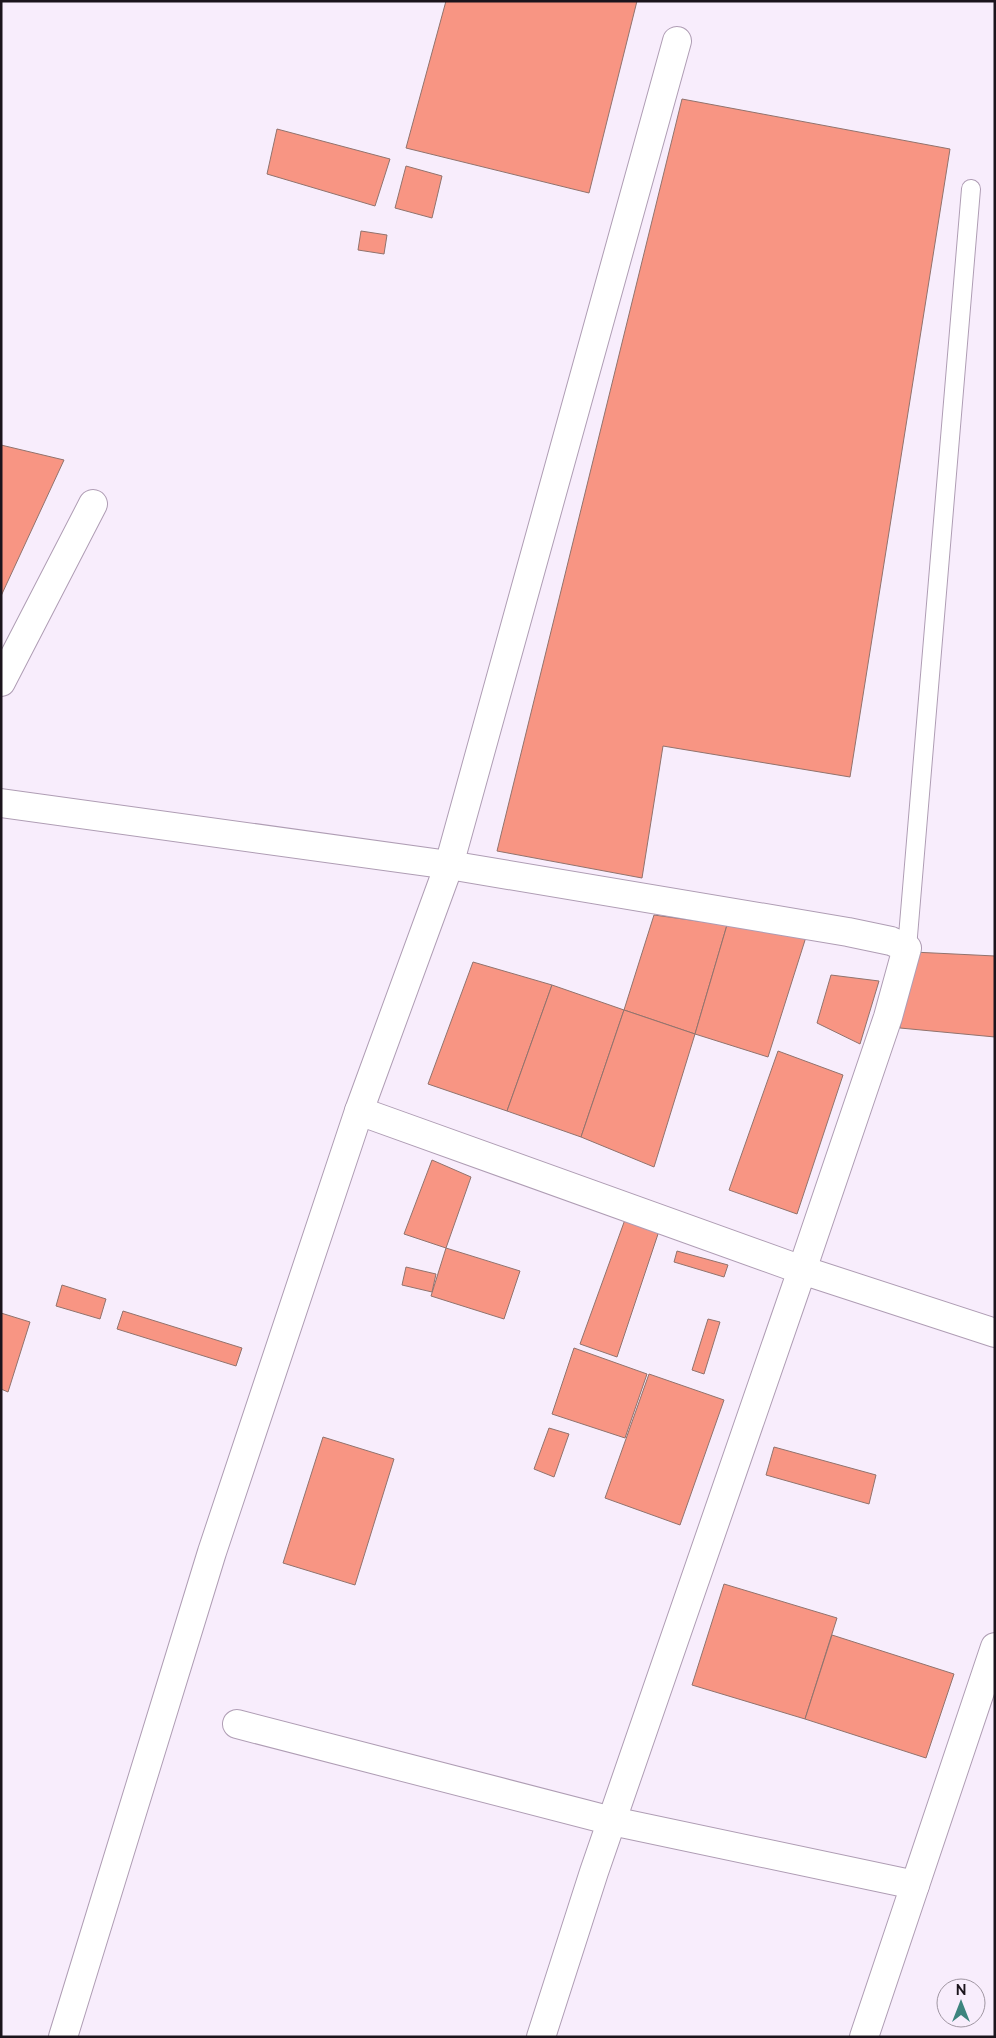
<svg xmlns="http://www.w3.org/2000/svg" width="996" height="2038" viewBox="0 0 996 2038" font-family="Raleway,sans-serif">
<rect width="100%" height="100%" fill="#f8edfc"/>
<!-- building -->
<g fill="#f89583" stroke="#91736d">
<polygon points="446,1 637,1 589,193 406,148"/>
<polygon points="682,99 950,149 850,777 663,746 642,878 497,851"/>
<polygon points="277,129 390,159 375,206 267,174"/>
<polygon points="406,166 442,176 432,218 395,208"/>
<polygon points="361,231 387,235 384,254 358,250"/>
<polygon points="1,445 64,460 1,596"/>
<polygon points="654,915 727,925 695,1034 624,1010"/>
<polygon points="727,925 806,937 768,1057 695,1034"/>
<polygon points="913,952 995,956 995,1037 900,1028"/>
<polygon points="473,962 552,985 507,1111 428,1084"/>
<polygon points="831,975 879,981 860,1044 817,1023"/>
<polygon points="552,985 624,1010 581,1137 507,1111"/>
<polygon points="624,1010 695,1034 654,1167 581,1137"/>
<polygon points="778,1051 843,1075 797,1214 729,1190"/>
<polygon points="432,1160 471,1177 446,1248 404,1234"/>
<polygon points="627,1214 661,1225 617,1357 580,1344"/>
<polygon points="446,1248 520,1271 504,1319 431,1296"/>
<polygon points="677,1251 728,1265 724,1277 674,1262"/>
<polygon points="406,1267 436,1274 432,1292 402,1285"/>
<polygon points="62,1285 106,1299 100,1319 56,1306"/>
<polygon points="123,1311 242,1348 236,1366 117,1329"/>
<polygon points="1,1313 30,1322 8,1392 1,1389"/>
<polygon points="708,1319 720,1322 704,1374 692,1370"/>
<polygon points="574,1348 647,1374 625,1438 552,1414"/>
<polygon points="649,1374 724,1400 680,1525 605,1498"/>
<polygon points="549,1428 569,1434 554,1477 534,1469"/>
<polygon points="323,1437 394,1459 355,1585 283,1563"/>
<polygon points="774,1447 876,1475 869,1504 766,1475"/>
<polygon points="724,1584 837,1618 805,1719 692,1685"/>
<polygon points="832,1635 954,1674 926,1758 805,1719"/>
</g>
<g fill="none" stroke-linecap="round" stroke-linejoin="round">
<defs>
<polyline id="lane" points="907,948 971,189"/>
<g id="street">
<polyline points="1,682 93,504"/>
<polyline points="1,803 449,865 848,932 891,941 907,948 888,1017 802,1270 359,1111"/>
<polyline points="237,1724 612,1821 915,1885"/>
<polyline points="63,2037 212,1552 359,1111 449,865 677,41"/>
<polyline points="541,2037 594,1872 802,1270 995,1333"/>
<polyline points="864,2037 995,1647"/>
</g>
</defs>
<!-- lane casing -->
<use href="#lane" stroke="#af9db4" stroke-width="20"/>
<!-- street casing -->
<use href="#street" stroke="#af9db4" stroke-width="30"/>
<!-- lane -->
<use href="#lane" stroke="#fff" stroke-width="18"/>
<!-- street -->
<use href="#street" stroke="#fff" stroke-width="28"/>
</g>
<!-- border -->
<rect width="996" height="2038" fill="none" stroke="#1b141c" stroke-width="5"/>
<!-- north arrow -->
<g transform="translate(961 2003)"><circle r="24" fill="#f8edfc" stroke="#a096a2"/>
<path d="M0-4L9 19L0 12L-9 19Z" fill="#3d847e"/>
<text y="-8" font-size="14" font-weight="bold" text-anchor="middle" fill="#1b141c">N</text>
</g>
</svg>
